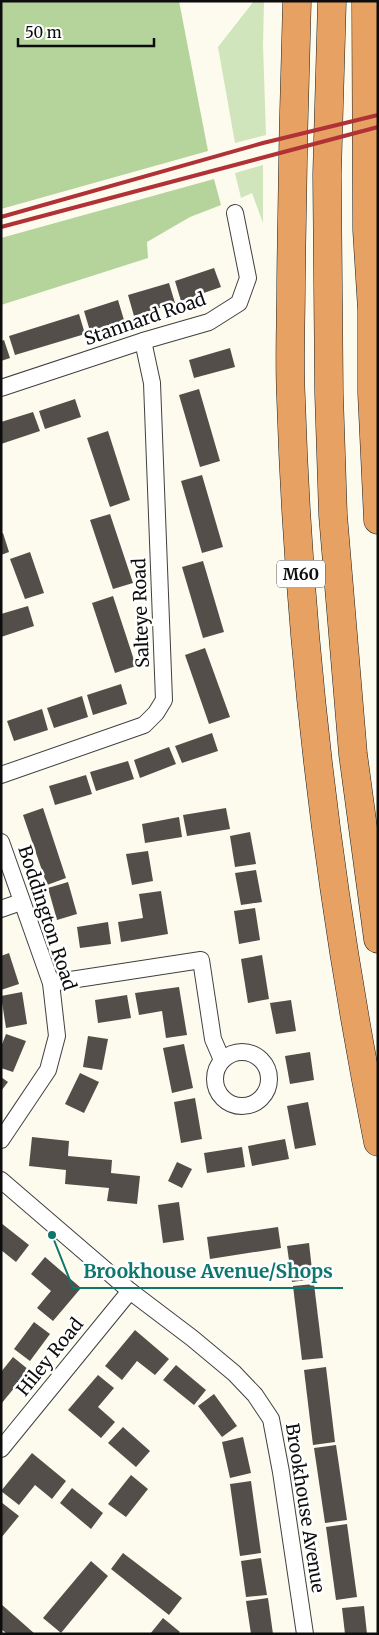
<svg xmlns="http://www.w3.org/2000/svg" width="379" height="1635" viewBox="0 0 379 1635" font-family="Merriweather,serif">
<rect width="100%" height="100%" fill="#fdfbee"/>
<!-- green -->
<g fill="#d0e5bb">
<polygon points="254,1 264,1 263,45 266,135 235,143 218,47"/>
<polygon points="263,165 263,223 252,193 241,198 235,173"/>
</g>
<!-- forest -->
<g fill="#b4d49c">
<polygon points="1,1 179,1 208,151 1,209"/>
<polygon points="214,179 221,205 190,217 147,242 148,258 1,305 1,238"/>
</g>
<!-- building -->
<g fill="#544e4a">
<polygon points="214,268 221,287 181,301 175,281"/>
<polygon points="169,283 175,303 134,316 128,295"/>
<polygon points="118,300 124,320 90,331 84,311"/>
<polygon points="79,314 85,334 15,355 9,336"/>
<polygon points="4,340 10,358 1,361 1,341"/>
<polygon points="230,348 235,367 194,378 189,360"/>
<polygon points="199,389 220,461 200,467 179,395"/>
<polygon points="75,399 81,417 45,429 39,411"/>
<polygon points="33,412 40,431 1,444 1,422"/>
<polygon points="108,431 130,500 110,507 87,438"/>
<polygon points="202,475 223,547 202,553 181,481"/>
<polygon points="110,514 133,583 113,589 90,520"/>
<polygon points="3,533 9,552 1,555 1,534"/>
<polygon points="30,552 44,593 25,599 10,559"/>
<polygon points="203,561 224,632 203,638 182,567"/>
<polygon points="113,596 136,666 115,673 92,603"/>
<polygon points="28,606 34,626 1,637 1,614"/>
<polygon points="205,648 230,717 209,724 185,655"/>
<polygon points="121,684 127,704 93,715 87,695"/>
<polygon points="82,696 88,717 54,728 47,708"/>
<polygon points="42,709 48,730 14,741 7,721"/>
<polygon points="212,733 218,751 182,763 175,746"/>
<polygon points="169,747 176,764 140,778 134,760"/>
<polygon points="128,761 134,779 96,791 90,772"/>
<polygon points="86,775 92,794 55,805 49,786"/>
<polygon points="43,808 66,878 47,885 23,815"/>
<polygon points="226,808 230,829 187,836 183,815"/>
<polygon points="179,817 182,837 145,843 142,824"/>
<polygon points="250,832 256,864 235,867 230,836"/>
<polygon points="148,851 153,881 132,885 126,854"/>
<polygon points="256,870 262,902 241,905 235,873"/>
<polygon points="68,882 77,914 57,920 48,888"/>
<polygon points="161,891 168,934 121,942 118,922 143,918 139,894"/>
<polygon points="255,908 260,940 239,944 234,911"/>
<polygon points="108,922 111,944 80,948 77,927"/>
<polygon points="9,953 19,984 1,990 1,956"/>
<polygon points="262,955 269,999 248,1003 241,959"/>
<polygon points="179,987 187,1035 166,1038 162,1011 139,1015 135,993"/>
<polygon points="22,992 27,1024 6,1028 1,996"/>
<polygon points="127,995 131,1018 98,1023 95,1000"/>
<polygon points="291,1000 296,1031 276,1034 270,1003"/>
<polygon points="6,1034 26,1041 13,1072 1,1068 1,1047"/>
<polygon points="88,1036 108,1039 102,1070 83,1067"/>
<polygon points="184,1044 193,1088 172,1093 163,1048"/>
<polygon points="310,1052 314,1080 290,1084 285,1056"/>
<polygon points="80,1073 99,1082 84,1113 65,1104"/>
<polygon points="1,1077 8,1082 1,1091"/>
<polygon points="195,1098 202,1139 181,1143 174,1102"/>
<polygon points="308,1102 316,1145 295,1149 287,1106"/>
<polygon points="32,1137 69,1141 68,1156 112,1160 111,1173 140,1176 137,1204 107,1201 109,1188 65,1184 66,1170 29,1166"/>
<polygon points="285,1139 289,1159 252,1166 248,1146"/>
<polygon points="242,1147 245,1167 207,1173 204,1153"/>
<polygon points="177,1162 192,1169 182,1188 168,1181"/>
<polygon points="179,1202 184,1240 163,1243 158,1205"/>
<polygon points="1,1223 29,1245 16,1262 1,1250"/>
<polygon points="278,1227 281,1248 210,1259 207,1237"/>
<polygon points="309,1243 313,1279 292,1282 287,1246"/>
<polygon points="45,1257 81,1288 53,1321 37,1308 51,1291 31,1274"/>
<polygon points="314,1284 323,1358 302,1360 293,1286"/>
<polygon points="34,1322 50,1334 30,1361 14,1349"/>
<polygon points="135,1330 169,1359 155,1375 137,1361 122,1380 105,1366"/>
<polygon points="13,1357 29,1370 1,1404 1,1372"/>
<polygon points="176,1365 206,1390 194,1405 163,1380"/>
<polygon points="326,1367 335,1442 313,1445 304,1370"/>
<polygon points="98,1375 114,1388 98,1407 115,1422 101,1438 68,1410"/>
<polygon points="214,1394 237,1426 222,1437 198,1406"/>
<polygon points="123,1427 150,1451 136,1467 108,1443"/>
<polygon points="243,1437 251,1473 230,1478 222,1442"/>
<polygon points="336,1445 347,1520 325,1523 314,1448"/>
<polygon points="32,1453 66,1481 52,1499 35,1485 19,1505 1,1491"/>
<polygon points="131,1475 148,1489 126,1517 108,1504"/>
<polygon points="251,1481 261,1553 240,1556 230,1484"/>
<polygon points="72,1488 103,1513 91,1529 60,1503"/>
<polygon points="1,1502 19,1516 1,1538"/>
<polygon points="347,1524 357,1597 336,1600 326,1527"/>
<polygon points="123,1553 182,1598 169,1615 111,1569"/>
<polygon points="261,1558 267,1595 246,1597 241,1561"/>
<polygon points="91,1561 108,1576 61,1633 43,1618"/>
<polygon points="268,1598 273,1634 251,1634 246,1601"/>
<polygon points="1,1604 35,1634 7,1634 1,1629"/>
<polygon points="364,1606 367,1634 345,1634 342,1608"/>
<polygon points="163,1618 180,1632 178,1634 150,1634"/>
</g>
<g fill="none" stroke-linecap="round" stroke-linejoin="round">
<defs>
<g id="minor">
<polyline points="1,388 143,341 209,322 239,303 248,278 235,213"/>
<polyline points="1,775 144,725 156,713 164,700 152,383 143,341"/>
<polyline points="1,842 51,983 57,1036 48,1070 1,1140"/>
<polyline points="1,909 21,902"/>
<polyline points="51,983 201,960 213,1039 222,1060"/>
<circle cx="242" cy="1079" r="27"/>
<polyline points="1,1180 130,1291 192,1338 234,1373 255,1395 271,1419 281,1472 305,1634"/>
<polyline points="1,1449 130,1291"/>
</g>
<g id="motorway">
<path d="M297,1C294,95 292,189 291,284C291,322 289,361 291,399C299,649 329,897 378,1142"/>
<polyline points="332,1 327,174 329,394 333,515 353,754 378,939"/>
<polyline points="366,1 367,230 372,310 372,393 378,520"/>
</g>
</defs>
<!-- minor casing -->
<use href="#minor" stroke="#404040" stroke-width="18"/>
<!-- motorway casing -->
<use href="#motorway" stroke="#1e1e1e" stroke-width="29"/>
<!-- minor -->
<use href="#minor" stroke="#fff" stroke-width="16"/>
<!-- motorway -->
<use href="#motorway" stroke="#e7a163" stroke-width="28"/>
<!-- rail -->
<g stroke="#b03236" stroke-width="4">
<polyline points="1,217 263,143 378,115"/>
<polyline points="1,227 378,127"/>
</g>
</g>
<g text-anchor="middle" stroke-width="5" stroke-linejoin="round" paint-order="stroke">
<!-- shield labels -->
<rect fill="#fff" stroke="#565656" stroke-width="1" x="277" y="560.5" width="48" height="27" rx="4"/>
<g font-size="16" font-weight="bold" fill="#0d0d0d">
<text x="301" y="580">M60</text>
</g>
<!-- street labels -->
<g font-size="18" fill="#0d0d0d" stroke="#fff">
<text transform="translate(145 319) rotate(-19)" y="6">Stannard Road</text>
<text transform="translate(141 613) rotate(-92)" y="6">Salteye Road</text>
<text transform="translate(47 918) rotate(72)" y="6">Boddington Road</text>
<text transform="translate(50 1357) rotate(-51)" y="6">Hiley Road</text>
<text transform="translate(305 1508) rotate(81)" y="6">Brookhouse Avenue</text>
</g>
</g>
<!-- callouts -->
<path fill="none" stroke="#0f766e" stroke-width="2" d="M52 1235L73 1288H343"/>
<circle fill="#0f766e" stroke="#fff" stroke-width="2" cx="52" cy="1235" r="5"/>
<g font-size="19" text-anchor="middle" font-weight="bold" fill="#0f766e" stroke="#fff" stroke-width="5" stroke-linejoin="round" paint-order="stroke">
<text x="208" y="1278">Brookhouse Avenue/Shops</text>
</g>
<!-- border -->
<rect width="379" height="1635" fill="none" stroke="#0d0d0d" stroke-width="5"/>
<!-- scale -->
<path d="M18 38v8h136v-8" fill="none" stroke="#0d0d0d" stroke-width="2.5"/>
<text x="25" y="38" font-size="15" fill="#0d0d0d" stroke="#ffffff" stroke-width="4" paint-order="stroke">50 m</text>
</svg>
